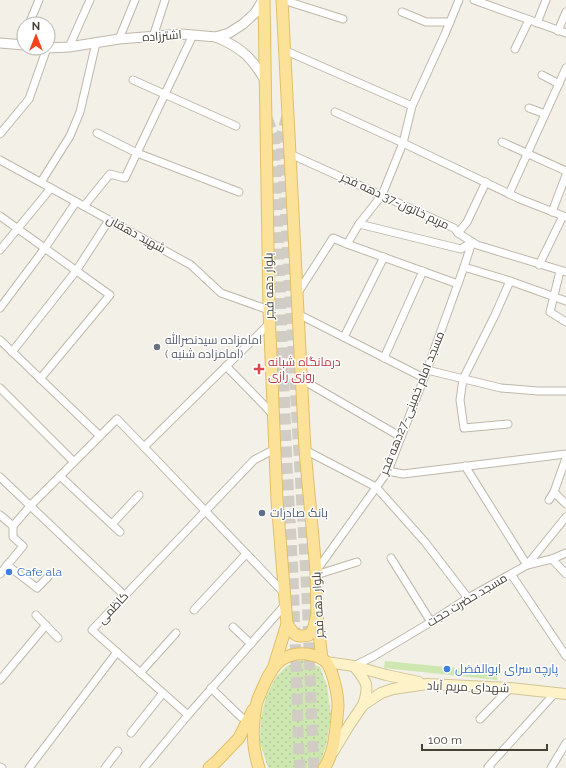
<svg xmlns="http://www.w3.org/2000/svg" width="566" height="768" viewBox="0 0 566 768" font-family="Raleway,Cairo,sans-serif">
<defs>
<pattern id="grass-dots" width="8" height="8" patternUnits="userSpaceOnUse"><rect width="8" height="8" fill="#cee7b1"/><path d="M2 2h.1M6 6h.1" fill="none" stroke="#b2c799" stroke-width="1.8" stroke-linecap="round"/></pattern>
</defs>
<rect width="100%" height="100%" fill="#f3f0e8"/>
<!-- grass -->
<polygon fill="url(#grass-dots)" points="303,660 320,667 327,686 331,715 327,741 321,763 316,768 269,768 267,765 260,742 261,718 266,697 276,677 287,666"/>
<!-- park -->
<polygon fill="#cee7b1" points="385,661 498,672 497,680 384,668"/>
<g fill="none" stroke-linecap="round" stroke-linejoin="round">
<!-- primary-tunnel -->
<g stroke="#d1cdc4" stroke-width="11" stroke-dasharray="11 5.5" stroke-linecap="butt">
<polyline points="287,116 281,137 307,595 313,752 314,768"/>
<polyline points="267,118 274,136 287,465 293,575 299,756 300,768"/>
</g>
<defs>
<g id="minor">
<polyline points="283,0 343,19"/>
<polyline points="474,0 566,33"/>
<polyline points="402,12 426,22 450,22"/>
<polyline points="537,23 546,0"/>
<polyline points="29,24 39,0"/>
<polyline points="558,31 566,12"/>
<polyline points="153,37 165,0"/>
<polyline points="119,39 135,0"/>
<polyline points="20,44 24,35"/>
<polyline points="69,47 90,0"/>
<polyline points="515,49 529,20"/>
<polyline points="284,50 412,106"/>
<polyline points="542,75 559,84"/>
<polyline points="133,80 236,126"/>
<polyline points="529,108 545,114"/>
<polyline points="335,112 403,143 520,199 566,217"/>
<polyline points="97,133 137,153 239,192"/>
<polyline points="0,134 29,99 47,48"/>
<polyline points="502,142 566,171"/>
<polyline points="290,154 454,228 458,233 477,245 566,272"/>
<polyline points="0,160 191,265 221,293 269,310"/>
<polyline points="41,182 70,136 80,112 96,43"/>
<polyline points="509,194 566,68"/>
<polyline points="84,206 110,174 125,178 193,35"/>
<polyline points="552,212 566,175"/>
<polyline points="0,216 110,295 40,379"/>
<polyline points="359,224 461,249 472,242"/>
<polyline points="458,233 467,222 486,182"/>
<polyline points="347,244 458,284"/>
<polyline points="0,250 51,188"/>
<polyline points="539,265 563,216"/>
<polyline points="464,267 510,281 566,301"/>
<polyline points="560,271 550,312 566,322"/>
<polyline points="297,294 333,238 347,244 359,224 382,195 403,143 412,106 445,34 459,0"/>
<polyline points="0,308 45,248 76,202"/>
<polyline points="298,314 424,378"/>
<polyline points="344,337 384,257"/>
<polyline points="0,340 100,436"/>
<polyline points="12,352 76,271 109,220"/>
<polyline points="384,358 423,271"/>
<polyline points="226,366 264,405 273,415"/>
<polyline points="427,370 501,388 538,391 566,391"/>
<polyline points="301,379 401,437"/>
<polyline points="0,388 74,462"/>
<polyline points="508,424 464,428 460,400 463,379 495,315 510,281"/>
<polyline points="144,447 269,324"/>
<polyline points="305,450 376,487 425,542 468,598"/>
<polyline points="566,458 554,492 566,504"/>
<polyline points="465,466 527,565 552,559 566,553"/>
<polyline points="388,471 403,474 566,454"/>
<polyline points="60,476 120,532"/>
<polyline points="0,477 125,596"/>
<polyline points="549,500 554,492"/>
<polyline points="0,515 13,526"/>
<polyline points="112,524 139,495"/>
<polyline points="391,558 431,622"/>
<polyline points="552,559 566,574"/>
<polyline points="7,565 37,588 48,577"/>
<polyline points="316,571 388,471 424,378 464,267 472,242"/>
<polyline points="0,574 23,546 13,537 13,526 31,505 117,419 144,447 285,594"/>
<polyline points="511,574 566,656"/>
<polyline points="316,575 357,562"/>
<polyline points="194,610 246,554"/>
<polyline points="36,615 58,638"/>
<polyline points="233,627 251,644"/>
<polyline points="354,666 374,656 431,622 468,598 527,565 566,517"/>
<polyline points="140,673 176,633"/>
<polyline points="0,680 46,625"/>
<polyline points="211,688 241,717"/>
<polyline points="188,715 92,630 254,460 275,449"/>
<polyline points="480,719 510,688"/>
<polyline points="131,733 163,693"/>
<polyline points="0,767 2,768"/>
<polyline points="29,768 117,652"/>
<polyline points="105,768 118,751"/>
<polyline points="144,768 188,715 285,605"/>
<polyline points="490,768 488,767 555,693"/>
<polyline points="551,768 566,743"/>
</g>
<g id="tertiary">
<path d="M216,37C242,48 251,57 265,80"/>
<polyline points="0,43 24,45"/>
<polyline points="48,48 69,47 119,39 182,34 216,37 229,33 243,24 255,13 263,0"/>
</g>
<g id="secondary">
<polyline points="326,662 354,666 386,675 419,682"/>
<path d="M354,666C367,682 370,685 363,705"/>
<polyline points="333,752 350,724 363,705 381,693 393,689 427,684 510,688 566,694"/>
</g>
<g id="primary">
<polyline points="264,0 269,310 277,500 287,624 274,666"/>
<polyline points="282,0 290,154 305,450 316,571 317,615 322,659"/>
<path d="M287,624C295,635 295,638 309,635L313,630L316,618"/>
<polyline points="209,768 217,761 239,738 253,710"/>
<path d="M259,768C252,747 252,723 257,702C259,696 262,690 264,685C268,676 273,666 281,660C290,654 298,653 307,654C313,655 320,657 324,660C333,667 338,696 338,706C338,710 337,714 337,718C335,735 334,754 324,768"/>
</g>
</defs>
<!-- minor casing -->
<use href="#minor" stroke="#bfb8aa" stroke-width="9"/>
<!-- tertiary casing -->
<use href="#tertiary" stroke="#bfb8aa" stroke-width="11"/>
<!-- secondary casing -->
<use href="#secondary" stroke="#d3c598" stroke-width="12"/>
<!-- primary casing -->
<use href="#primary" stroke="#e2bf67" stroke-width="13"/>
<!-- minor -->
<use href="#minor" stroke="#fff" stroke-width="7"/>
<!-- tertiary -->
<use href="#tertiary" stroke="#fff" stroke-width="9"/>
<!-- secondary -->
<use href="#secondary" stroke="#fef2c8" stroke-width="10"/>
<!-- primary -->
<use href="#primary" stroke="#fce298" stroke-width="11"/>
</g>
<!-- markers -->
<circle fill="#6b7280" stroke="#fff" stroke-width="1.5" cx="157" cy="347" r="4"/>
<path fill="#e0444e" stroke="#fff" stroke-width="1.5" d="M257 363h4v4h4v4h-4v4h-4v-4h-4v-4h4z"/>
<circle fill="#5c6f8a" stroke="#fff" stroke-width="1.5" cx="262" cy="513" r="4"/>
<g fill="#3f7fe0" stroke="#fff" stroke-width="1.5">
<circle cx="9" cy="572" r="4"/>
<circle cx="447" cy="669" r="4"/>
</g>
<g text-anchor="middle" stroke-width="3" stroke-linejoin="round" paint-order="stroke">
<!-- street labels -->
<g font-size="12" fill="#474136" stroke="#fff">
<text transform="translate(162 36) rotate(-4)" y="4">اشترزاده</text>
<text transform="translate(395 201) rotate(25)" y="4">مریم خاتون-37 دهه فجر</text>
<text transform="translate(136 234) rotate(29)" y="4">شهید دهقان</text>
<text transform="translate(269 286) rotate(-91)" y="4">بلوار دهه فجر</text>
<text transform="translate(412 403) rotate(-68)" y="4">مسجد امام خمینی-27دهه فجر</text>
<text transform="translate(467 600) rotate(-31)" y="4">مسجد حضرت حجت</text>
<text transform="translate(318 605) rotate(-93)" y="4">بلوار دهه فجر</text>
<text transform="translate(113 608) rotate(-47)" y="4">کاظمی</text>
<text transform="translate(468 687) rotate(2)" y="4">شهدای مریم آباد</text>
</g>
<!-- worship labels -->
<g font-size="12" fill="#5b616d" stroke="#fff" text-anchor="start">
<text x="165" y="344">امامزاده سیدنصرالله<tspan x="165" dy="14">( امامزاده شنبه)</tspan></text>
</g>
<!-- health labels -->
<g font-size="12" fill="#be3a42" stroke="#fff" text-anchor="start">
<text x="268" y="366">درمانگاه شبانه<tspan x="268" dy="14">روزی رازی</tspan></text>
</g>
<!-- service labels -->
<g font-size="12" fill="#4e5e75" stroke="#fff" text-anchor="start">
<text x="270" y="517">بانک صادرات</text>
</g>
<!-- shop labels -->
<g font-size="12" fill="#366cbe" stroke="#fff" text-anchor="start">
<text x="17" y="576">Cafe ala</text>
<text x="455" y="673">پارچه سرای ابوالفضل</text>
</g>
</g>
<!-- north arrow -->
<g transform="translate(36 36)"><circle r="19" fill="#ffffff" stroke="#b5b3af"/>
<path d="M0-3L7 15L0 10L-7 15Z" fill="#f6411c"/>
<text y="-6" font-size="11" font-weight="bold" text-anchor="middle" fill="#474136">N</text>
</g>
<!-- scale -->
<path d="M422 744v6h125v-6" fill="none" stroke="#474136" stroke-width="2"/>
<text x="428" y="744" font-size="12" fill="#474136" stroke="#ffffff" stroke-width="3" paint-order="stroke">100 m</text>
</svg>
